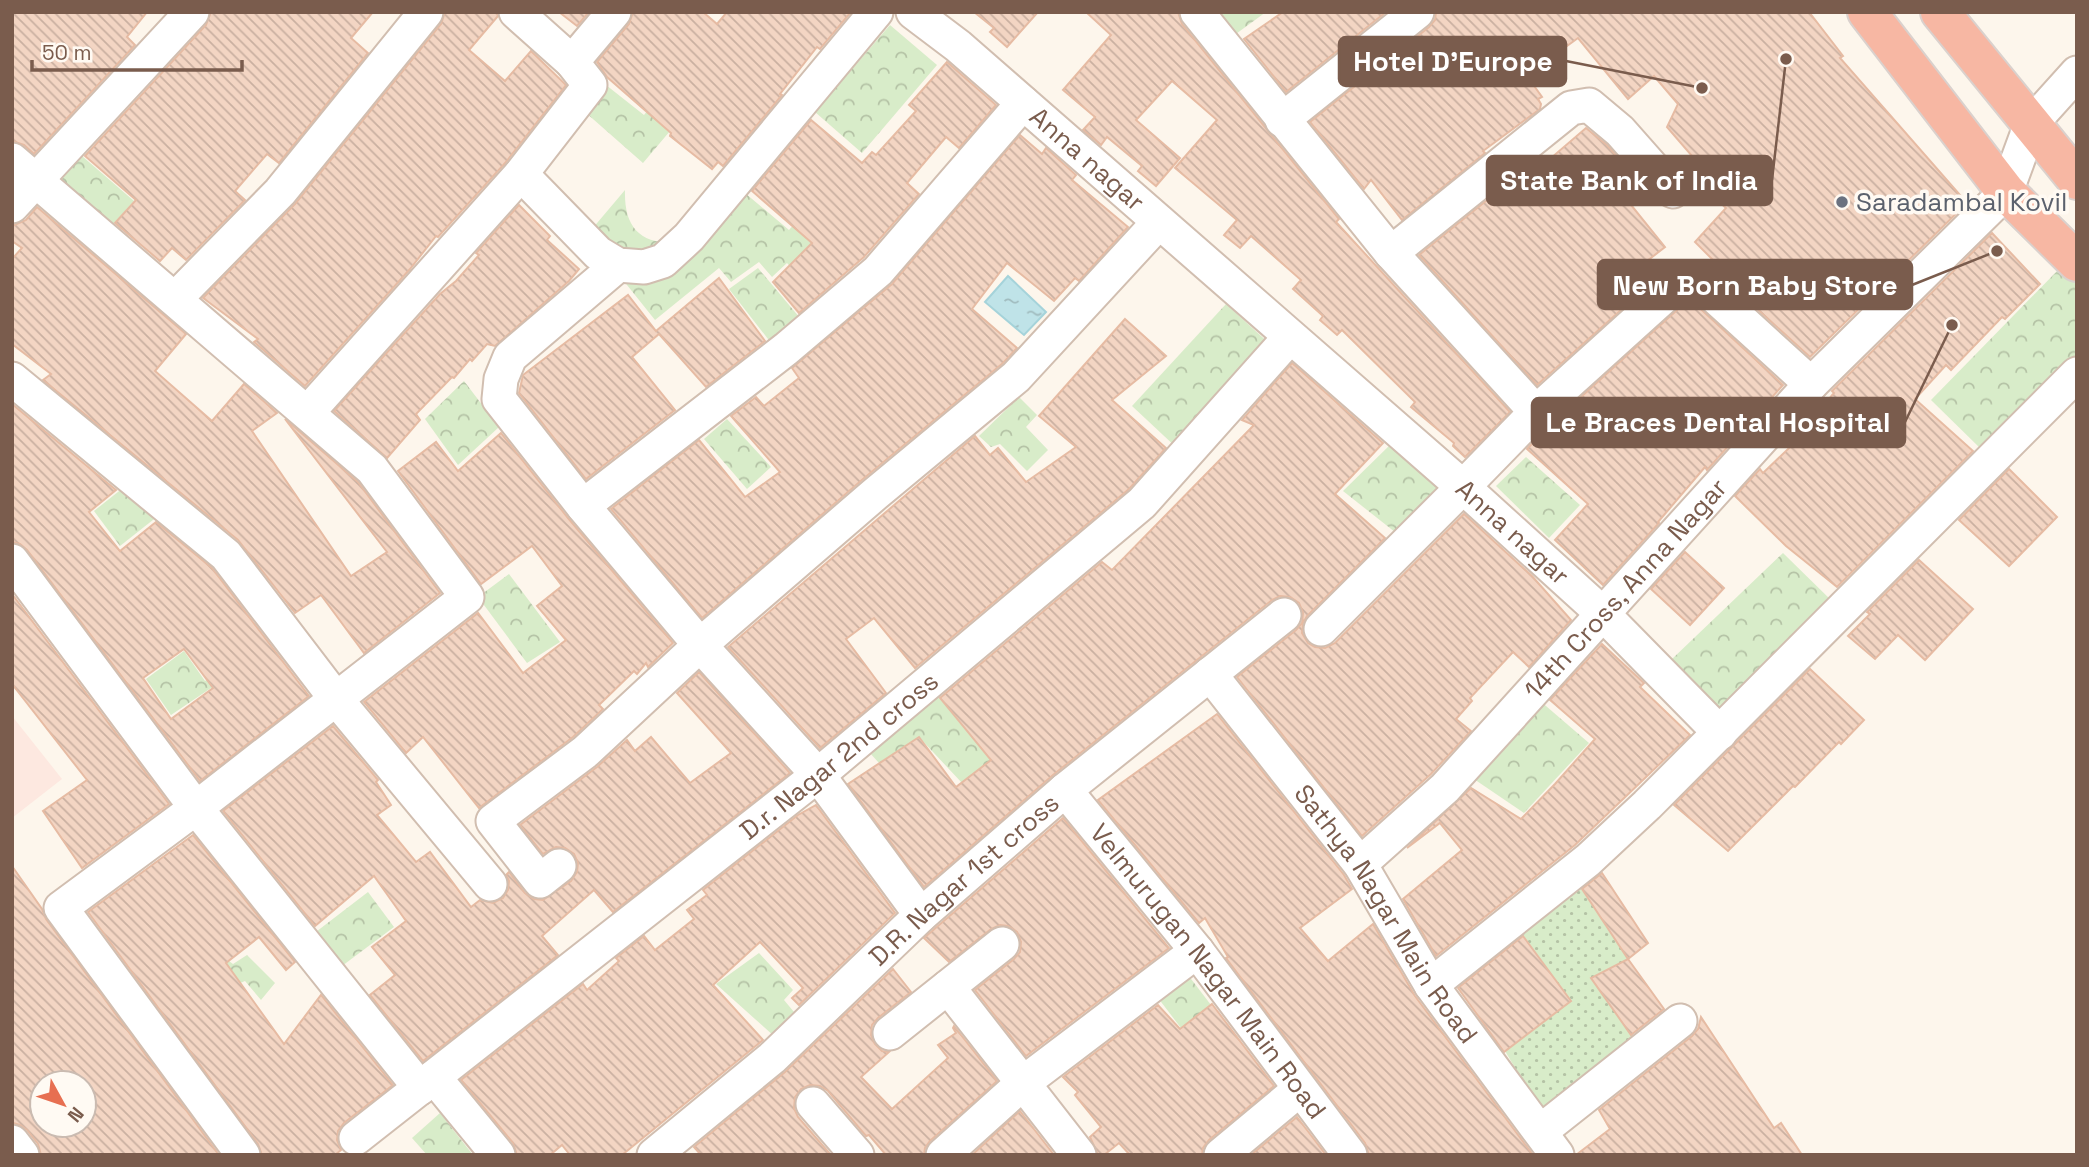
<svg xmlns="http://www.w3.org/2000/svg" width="2089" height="1167" viewBox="0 0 2089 1167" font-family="'Space Grotesk',sans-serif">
<defs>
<pattern id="grass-dots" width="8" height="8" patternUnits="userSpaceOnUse" patternTransform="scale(1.75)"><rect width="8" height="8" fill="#d8ecc9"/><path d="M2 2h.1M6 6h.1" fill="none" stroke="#b4c2a5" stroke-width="1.8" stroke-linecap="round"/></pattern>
<pattern id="forest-crowns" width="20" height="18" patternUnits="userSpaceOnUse" patternTransform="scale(1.75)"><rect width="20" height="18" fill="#d8ecc9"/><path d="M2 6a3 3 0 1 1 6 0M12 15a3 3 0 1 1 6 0" fill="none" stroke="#b4c2a5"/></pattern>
<pattern id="water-ripples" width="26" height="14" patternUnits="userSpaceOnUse" patternTransform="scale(1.75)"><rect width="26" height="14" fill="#bfe3e8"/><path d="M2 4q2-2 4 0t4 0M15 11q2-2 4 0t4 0" fill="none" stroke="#a0bbbe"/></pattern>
<pattern id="building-back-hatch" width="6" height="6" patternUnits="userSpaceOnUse" patternTransform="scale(1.75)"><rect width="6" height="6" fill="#f3d5c3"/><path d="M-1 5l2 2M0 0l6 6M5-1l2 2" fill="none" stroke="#cab0a1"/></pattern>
</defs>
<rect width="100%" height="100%" fill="#fdf6ec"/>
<!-- commercial -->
<polygon fill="#fde8e0" points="12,716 62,779 12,818"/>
<!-- grass -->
<polygon fill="url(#grass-dots)" points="1578,884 1628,959 1592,978 1637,1043 1545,1118 1505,1051 1571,1001 1523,935"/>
<!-- forest -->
<g fill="url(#forest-crowns)">
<polygon points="1209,12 1266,12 1229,39"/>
<polygon points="890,25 937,65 862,153 815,112"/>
<polygon points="669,84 692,105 643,163 585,112 606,85 644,115"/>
<polygon points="82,156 134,201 105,233 53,189"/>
<polygon points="739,188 789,230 819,195 840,212 793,270 787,263 772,277 759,262 731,282 719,268 655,320 623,280"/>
<path d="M625,190C624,224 637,243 673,243L621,259L592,229Z"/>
<polygon points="758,268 805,324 775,348 729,289"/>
<polygon points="2060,268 2077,285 2077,355 1983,451 1931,400"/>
<polygon points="1226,304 1273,347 1178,449 1132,406"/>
<polygon points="464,381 499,427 458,465 425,419"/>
<polygon points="1019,397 1037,415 1026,427 1048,450 1027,471 1000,444 991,447 979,436"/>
<polygon points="727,419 771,467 747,489 704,439"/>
<polygon points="1394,441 1441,484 1400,536 1343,491"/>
<polygon points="1526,457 1580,505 1549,538 1496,486"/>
<polygon points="128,484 163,512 120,546 94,511"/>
<polygon points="1783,553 1835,604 1726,714 1671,660"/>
<polygon points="509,574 560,642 527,663 478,597"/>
<polygon points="184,651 205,681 230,663 271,738 243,758 241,744 214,686 171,715 146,679"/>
<polygon points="932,689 991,760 962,783 919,737 879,763 859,741"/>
<polygon points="1539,700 1589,743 1524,813 1468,775"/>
<polygon points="368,892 394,927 334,972 308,938"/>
<polygon points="759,953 793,990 784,1000 799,1018 775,1037 716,984"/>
<polygon points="247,955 275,983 261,1000 245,981 233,986 222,956 233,964"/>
<polygon points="1185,971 1211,1005 1181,1028 1155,994"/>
<polygon points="440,1113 473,1155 427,1155 412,1138"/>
</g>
<!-- water -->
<polygon fill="url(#water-ripples)" stroke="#a5d3da" stroke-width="2" points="1008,276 1046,312 1024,335 985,302"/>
<!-- building -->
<g fill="url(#building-back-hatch)" stroke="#e6bba3" stroke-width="2" fill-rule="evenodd">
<polygon points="12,12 147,12 127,37 135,45 34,154 24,145 12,141"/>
<polygon points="211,12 373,12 351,38 368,53 279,163 267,154 235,191 245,200 186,260 172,248 160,261 115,223 136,200 85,156 206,25"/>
<polygon points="445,12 497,12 498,16 469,50 505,81 531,51 566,85 506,162 447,227 438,237 436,236 410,269 305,386 254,342 258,339 203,298 295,204 441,24"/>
<polygon points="559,12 589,12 577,26"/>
<polygon points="633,12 703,12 717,24 727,12 851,12 820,49 817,47 780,94 782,95 723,166 718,162 712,169 670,136 671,133 607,77 597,62 629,24"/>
<polygon points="974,12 1038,12 1007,47 990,32 994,28"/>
<polygon points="1086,12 1178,12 1182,24 1339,219 1336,222 1510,412 1465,457 1453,446 1454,443 1411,407 1415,402 1342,330 1337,335 1320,320 1323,316 1293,289 1301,280 1251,236 1240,248 1224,235 1237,220 1175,168 1217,120 1172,81 1136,120 1180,158 1156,186 1138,171 1142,166 1107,137 1101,145 1083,130 1095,117 1063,90 1111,35"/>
<polygon points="1283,12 1386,12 1286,92 1244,39"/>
<polygon points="1436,12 1809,12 1843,56 1840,58 1967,203 1810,357 1712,268 1717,264 1695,242 1726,208 1709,193 1718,186 1667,127 1678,104 1654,76 1628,99 1578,38 1541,65 1543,68 1536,73 1539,77 1532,83 1542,97 1538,99 1541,104 1540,109 1483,151 1485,153 1402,220 1371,180 1364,189 1310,122 1429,27 1435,20"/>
<polygon points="947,62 996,105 959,148 946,137 907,183 919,194 864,257 799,313 773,282 812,243 752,191 811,120 862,163 872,152 876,155 916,111 909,105"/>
<polygon points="1586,128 1607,145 1639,181 1623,195 1665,247 1606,293 1621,310 1537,385 1419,255 1502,188 1509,188 1506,196 1517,187 1562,185 1544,164"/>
<polygon points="1020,135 1042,154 1046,148 1076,175 1072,180 1128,227 1079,281 1075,278 1054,301 1007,263 972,309 1017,348 1003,363 863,479 702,618 611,509 699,440 745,497 780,472 731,416 756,397 764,406 799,378 792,368 892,284"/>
<polygon points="519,205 550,236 547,240 579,269 569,281 495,346 487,344 472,361 470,359 454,378 452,377 416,414 420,420 387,458 334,411 440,294 456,281 479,255 476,253"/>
<polygon points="37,207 186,334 155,371 212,421 244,384 277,413 252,431 351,576 387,552 285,419 358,482 440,593 364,653 321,595 295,613 238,540 43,380 51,374 12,344 12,259 22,248 12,241 12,226 26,220"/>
<polygon points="1992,233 2040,284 2005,319 2002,317 1951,370 1946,365 1915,399 1973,451 1837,587 1786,546 1735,496 1760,469 1763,473 1808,430 1805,427 1834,393 1832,391"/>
<polygon points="719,278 765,341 706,387 659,334 632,357 675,410 586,479 519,393 523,375 628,295 656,331"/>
<polygon points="1687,301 1692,301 1783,385 1707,470 1705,467 1658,522 1659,523 1603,585 1555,540 1588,504 1527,449 1549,426"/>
<polygon points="1125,319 1166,356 1112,400 1166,448 1129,489 915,668 874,618 846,639 886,693 820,748 728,647 975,436 990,455 998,448 1026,482 1076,447 1039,416"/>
<polygon points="1292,363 1383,443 1335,494 1385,538 1307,616 1303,623 1302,633 1308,643 1315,647 1325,648 1335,643 1464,514 1532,576 1571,620 1529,667 1513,652 1470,698 1472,701 1456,719 1471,731 1431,774 1362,836 1237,677 1296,630 1302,623 1303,613 1299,603 1290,597 1280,596 1272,600 1053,775 924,887 848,784 919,737 956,787 991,760 940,698 1102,562 1112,570 1254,425 1242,420"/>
<path d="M12,404L116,490L89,512L120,551L156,522L212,568L309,696L200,781L27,550L20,544L12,542ZM184,649L213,688L171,719L143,678Z"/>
<polygon points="501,433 568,518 673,643 648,667 646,663 637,674 634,671 599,705 603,709 573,737 479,808 423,737 406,753 364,702 478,613 523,673 566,640 537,606 562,586 532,546 481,584 398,471 436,442 458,471"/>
<polygon points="2009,469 2057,517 2009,566 1959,520"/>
<polygon points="1685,552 1724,588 1690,625 1651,589"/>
<polygon points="1919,560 1973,609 1925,660 1898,635 1875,659 1848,636 1870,614 1867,612"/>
<polygon points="12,594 169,804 82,868 43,811 87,780 12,684"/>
<polygon points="1602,644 1644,683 1640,687 1690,735 1575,845 1436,956 1403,899 1462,850 1440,823 1407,848 1471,788 1521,819 1555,784 1595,739 1550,700"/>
<polygon points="1810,669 1864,720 1841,744 1839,742 1795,787 1793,786 1728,851 1674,805"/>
<polygon points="699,672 790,773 613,912 594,890 542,936 558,955 423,1061 370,995 395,975 372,947 406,921 374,876 315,926 223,811 333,726 378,780 376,782 391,805 377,815 416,862 430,852 471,907 480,900 493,903 503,898 508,890 509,881 506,875 509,872 525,893 534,899 543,900 571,881 577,872 578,863 574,854 565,848 556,847 543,854 520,825 597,767 627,740 635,751 651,737 690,783 731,753 677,693"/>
<polygon points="1217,714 1344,875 1352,889 1300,928 1328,961 1373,924 1415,996 1533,1155 1369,1155 1365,1143 1226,958 1228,957 1205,918 1199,923 1098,800"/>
<polygon points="816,805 895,913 799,1005 792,998 803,988 760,942 713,985 763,1040 622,1155 570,1155 562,1145 550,1155 517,1155 513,1143 461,1080 583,984 587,990 619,961 616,958 644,936 655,950 694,919 687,910 707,895 703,890 798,815"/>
<polygon points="1063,818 1169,948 1026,1056 975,990 1014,959 1020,952 1021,942 1017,932 1008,926 1000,925 991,929 949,962 924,938"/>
<polygon points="193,835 295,962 286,970 259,937 226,963 284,1044 321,995 393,1085 344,1123 338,1131 337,1140 341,1150 335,1155 262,1155 258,1144 88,912"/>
<path d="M12,866L42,909L46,919L219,1155H41L38,1144L27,1130L20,1125L13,1123ZM42,1083H84V1125H42Z"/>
<polygon points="1602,873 1648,943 1628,959 1582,889"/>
<polygon points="1523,936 1571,1001 1504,1052 1458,988"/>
<polygon points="1628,959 1664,1009 1631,1035 1591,978"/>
<polygon points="893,969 911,992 878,1018 872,1025 871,1035 875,1044 882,1051 889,1052 861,1077 892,1109 948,1058 938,1045 956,1033 953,1028 954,1026 997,1081 930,1141 925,1148 924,1155 886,1155 869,1135 866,1136 828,1091 820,1086 810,1085 801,1089 795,1097 794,1108 798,1117 831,1155 701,1155 694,1147 785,1072"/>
<polygon points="1212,1004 1274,1086 1209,1140 1203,1148 1202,1155 1130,1155 1119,1143 1104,1155 1098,1155 1090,1137 1101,1127 1075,1095 1078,1092 1063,1077 1158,1005 1180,1029"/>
<polygon points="1701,1017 1774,1128 1781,1123 1802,1155 1576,1155 1610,1129 1599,1110 1692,1036 1698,1029"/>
<polygon points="1020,1111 1054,1155 972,1155"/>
<polygon points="1297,1117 1326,1155 1251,1155"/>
</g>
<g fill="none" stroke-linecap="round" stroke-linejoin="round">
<defs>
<g id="minor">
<polyline points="516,12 572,62"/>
<path id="s1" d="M913,12L958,46L1463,487L1602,613L1720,733"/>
<polyline points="1197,12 1391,253 1536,412"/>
<polyline points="1282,120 1417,12"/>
<polyline points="12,160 372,469 467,597 196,808 61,908 243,1155"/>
<polyline points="521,174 598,253 618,265 644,267 663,261 689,237 876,12"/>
<polyline points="12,206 192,12"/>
<polyline points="1391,253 1571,108 1589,105 1620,131 1673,191"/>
<polyline points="618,265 510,357 501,379 499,399 583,506 700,645 818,775 921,915"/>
<polyline points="175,299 280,192 426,12"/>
<polyline points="12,379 226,555 336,699 490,884"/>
<polyline points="308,412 521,174 590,85 572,62 614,12"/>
<polyline points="583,506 786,349 878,271 1023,103"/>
<polyline points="12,561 196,808 420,1088"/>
<polyline points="1321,629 1463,487 1536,412 1680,282 1699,282 1811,384"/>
<path id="s2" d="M1210,674L1360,864L1431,985L1557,1155"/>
<path id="s3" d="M1065,790L1197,951L1350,1155"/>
<path id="s4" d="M1360,864L1445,788L1811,384L2006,192L2031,124L2077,73"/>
<polyline points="559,866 540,881 493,821 585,752 700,645 875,494 1016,377 1159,222"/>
<polyline points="1431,985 1588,860 1647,805 2077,374"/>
<polyline points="948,987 1079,1155"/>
<polyline points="890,1033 1002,944"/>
<polyline points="434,1077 498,1155"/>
<polyline points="813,1104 857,1155"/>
<polyline points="1541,1131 1680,1021"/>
<path id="s5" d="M356,1138L818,775L1142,503L1290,337"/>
<polyline points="12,1142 22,1155"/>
<path id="s6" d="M654,1155L772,1058L921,915L1065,790L1284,615"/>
<polyline points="943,1155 1023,1083 1197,951"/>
<polyline points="1221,1155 1300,1089"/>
</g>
<g id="highway">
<polyline points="1867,12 2006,192 2077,262"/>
<polyline points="1940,12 2077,180"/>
</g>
</defs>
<!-- minor casing -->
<use href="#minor" stroke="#d1beb0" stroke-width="37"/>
<!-- highway casing -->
<use href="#highway" stroke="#dad1cd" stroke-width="42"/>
<!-- minor -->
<use href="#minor" stroke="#fff" stroke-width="33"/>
<!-- highway -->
<use href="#highway" stroke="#f7b7a3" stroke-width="38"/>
</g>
<!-- markers -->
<circle fill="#6b7280" stroke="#fffaf3" stroke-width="2.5" cx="1842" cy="202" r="7"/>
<g text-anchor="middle" stroke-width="7" stroke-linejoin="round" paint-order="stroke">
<!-- street labels -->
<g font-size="26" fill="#7a5c4d" stroke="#fffaf3">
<text dy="9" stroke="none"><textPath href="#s1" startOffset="228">Anna nagar</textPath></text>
<text dy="9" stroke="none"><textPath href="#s1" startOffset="794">Anna nagar</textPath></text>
<text dy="9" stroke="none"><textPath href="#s4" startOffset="383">14th Cross, Anna Nagar</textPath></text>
<text dy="9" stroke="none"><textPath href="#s5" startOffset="616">D.r. Nagar 2nd cross</textPath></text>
<text dy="9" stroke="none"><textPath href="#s6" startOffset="415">D.R. Nagar 1st cross</textPath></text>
<text dy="9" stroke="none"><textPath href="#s2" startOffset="298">Sathya Nagar Main Road</textPath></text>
<text dy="9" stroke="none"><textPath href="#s3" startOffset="231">Velmurugan Nagar Main Road</textPath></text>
</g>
<!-- worship labels -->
<g font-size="26" fill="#5b616d" stroke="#fffaf3" text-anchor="start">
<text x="1856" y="211">Saradambal Kovil</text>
</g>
</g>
<!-- callouts -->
<path fill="none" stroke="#7a5c4d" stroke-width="2.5" d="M1702 88L1566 61M1786 59L1772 180M1997 251L1912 285M1952 325L1905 422"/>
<g fill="#7a5c4d" stroke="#fffaf3" stroke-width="2.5">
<circle cx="1702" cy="88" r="7"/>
<circle cx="1786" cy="59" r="7"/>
<circle cx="1997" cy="251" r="7"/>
<circle cx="1952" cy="325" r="7"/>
</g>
<g fill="#7a5c4d" stroke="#7a5c4d" stroke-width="2.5">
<rect x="1339" y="37" width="227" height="49" rx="7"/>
<rect x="1487" y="156" width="285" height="49" rx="7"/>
<rect x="1598" y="260" width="314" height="49" rx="7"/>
<rect x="1532" y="398" width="373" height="49" rx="7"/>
</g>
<g font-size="28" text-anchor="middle" font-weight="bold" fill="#fff">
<text x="1453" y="71">Hotel D'Europe</text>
<text x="1629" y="190">State Bank of India</text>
<text x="1755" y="295">New Born Baby Store</text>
<text x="1718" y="432">Le Braces Dental Hospital</text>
</g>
<!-- border -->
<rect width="2089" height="1167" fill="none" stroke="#7a5c4d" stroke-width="28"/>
<!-- north arrow -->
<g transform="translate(63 1104) rotate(130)"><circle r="33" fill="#fffaf3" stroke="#cabbb1" stroke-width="2"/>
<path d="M0-5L12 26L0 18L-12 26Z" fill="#e76f51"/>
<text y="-10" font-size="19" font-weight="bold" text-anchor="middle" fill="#7a5c4d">N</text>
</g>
<!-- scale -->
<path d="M32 60v10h210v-10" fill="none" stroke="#7a5c4d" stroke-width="3.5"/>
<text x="42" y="60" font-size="21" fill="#7a5c4d" stroke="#fffaf3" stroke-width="5" paint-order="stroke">50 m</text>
</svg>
